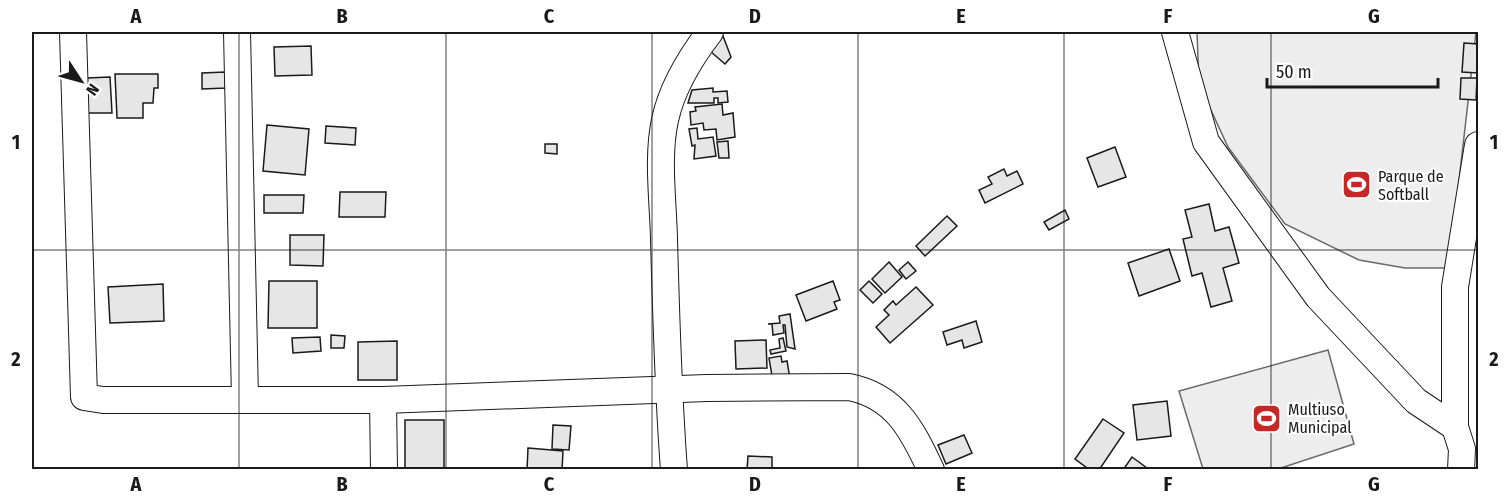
<svg xmlns="http://www.w3.org/2000/svg" width="1510" height="501" viewBox="0 0 1510 501" font-family="'Fira Sans Condensed',sans-serif">
<rect width="100%" height="100%" fill="#fff"/>
<!-- built -->
<g fill="#ededed" stroke="#6a6a6a" stroke-width="1.5">
<polygon points="1197,32 1476,32 1449,268 1405,268 1359,260 1285,224 1228,147 1199,84"/>
<polygon points="1328,350 1354,444 1278,469 1203,469 1179,391"/>
</g>
<!-- building -->
<g fill="#e6e6e6" stroke="#1a1a1a" stroke-width="1.5">
<polygon points="723,36 731,57 725,64 710,51"/>
<polygon points="1464,43 1478,44 1478,73 1462,72"/>
<polygon points="311,46 312,75 275,76 274,47"/>
<polygon points="225,72 226,88 202,89 202,73"/>
<polygon points="115,74 158,74 158,88 154,88 153,103 143,103 143,118 117,118"/>
<polygon points="110,77 112,113 88,113 87,78"/>
<polygon points="1461,78 1477,78 1476,100 1460,99"/>
<polygon points="713,88 713,92 727,91 728,102 718,103 718,98 714,98 714,103 688,103 692,90"/>
<polygon points="722,104 723,115 733,113 735,137 717,140 716,129 704,130 703,123 691,125 690,112 696,111 695,107"/>
<polygon points="267,125 309,129 305,175 263,171"/>
<polygon points="326,126 356,128 355,145 325,143"/>
<polygon points="697,128 698,139 713,137 716,156 694,159 695,145 692,146 689,129"/>
<polygon points="728,141 729,158 719,158 717,142"/>
<polygon points="545,144 557,144 557,154 545,153"/>
<polygon points="1115,147 1126,177 1098,187 1087,158"/>
<polygon points="1004,169 1007,176 1017,171 1023,184 985,203 979,190 992,184 988,177"/>
<polygon points="340,192 386,192 385,217 339,217"/>
<polygon points="264,195 304,195 303,213 264,213"/>
<polygon points="1209,204 1215,231 1229,227 1239,263 1223,268 1232,301 1211,307 1202,273 1192,276 1183,239 1192,237 1185,210"/>
<polygon points="1065,210 1069,219 1049,230 1044,222"/>
<polygon points="947,216 957,226 925,256 916,246"/>
<polygon points="290,235 324,235 323,266 290,265"/>
<polygon points="1169,249 1180,281 1139,296 1128,263"/>
<polygon points="889,262 902,277 885,293 872,279"/>
<polygon points="908,262 916,271 906,279 899,270"/>
<polygon points="269,281 317,281 317,328 268,328"/>
<polygon points="833,281 840,300 834,302 837,309 806,321 796,295"/>
<polygon points="869,281 882,294 873,303 860,290"/>
<polygon points="163,284 164,321 110,323 108,287"/>
<polygon points="916,287 933,305 890,343 876,327 889,315 884,310 893,301 896,305"/>
<polygon points="790,314 795,349 787,347 785,325 783,325 784,333 773,335 772,324 768,324 780,323 779,316"/>
<polygon points="976,321 982,342 964,348 962,340 947,345 943,332"/>
<polygon points="331,335 345,336 344,348 331,348"/>
<polygon points="320,337 321,351 293,353 292,338"/>
<polygon points="783,338 786,351 771,354 770,350 780,348 779,339"/>
<polygon points="766,340 767,368 736,369 735,341"/>
<polygon points="397,341 397,380 358,380 358,342"/>
<polygon points="781,356 782,362 787,361 791,385 774,388 769,358"/>
<polygon points="1167,401 1171,436 1137,440 1133,405"/>
<polygon points="1103,419 1124,433 1099,470 1090,470 1075,459"/>
<rect x="405" y="420" width="39" height="50"/>
<polygon points="553,425 571,426 569,450 552,449"/>
<polygon points="964,435 972,453 946,464 938,445"/>
<polygon points="528,448 563,451 562,470 527,470"/>
<polygon points="748,456 772,457 772,470 747,470"/>
<polygon points="1132,457 1147,468 1146,470 1123,470"/>
</g>
<g fill="none" stroke-linecap="round" stroke-linejoin="round">
<defs>
<g id="minor">
<path d="M73,32L84,397L103,400H383L707,388L849,387C895,396 912,429 931,470"/>
<polyline points="237,32 245,399"/>
<polyline points="1175,32 1206,142 1318,297 1416,401 1455,427"/>
<polyline points="383,400 384,470"/>
<path d="M674,470C668,392 666,315 664,238C663,200 657,157 665,120C672,87 690,58 710,32"/>
<polyline points="1461,470 1462,449 1455,427 1455,287 1478,145"/>
</g>
</defs>
<!-- minor casing -->
<use href="#minor" stroke="#1a1a1a" stroke-width="28"/>
<!-- minor -->
<use href="#minor" stroke="#fff" stroke-width="26"/>
</g>
<!-- grid -->
<path fill="none" stroke="#1a1a1a" stroke-width="1.5" stroke-opacity="0.55" d="M239,32V470M446,32V470M652,32V470M858,32V470M1064,32V470M1271,32V470M32,250H1478"/>
<!-- icons -->
<defs>
<symbol id="stadium-square" viewBox="-11 -11 22 22"><rect x="-9" y="-9" width="18" height="18" rx="4" fill="#c62828" stroke="#fff"/><path d="M0-5a6.5 5 0 1 0 0 10a6.5 5 0 1 0 0-10ZM-3.5-1.8h7v3.6h-7Z" fill="#fff"/></symbol>
</defs>
<g fill-rule="evenodd">
<use href="#stadium-square" x="1340" y="168" width="33" height="33"/>
<use href="#stadium-square" x="1250" y="402" width="33" height="33"/>
</g>
<g text-anchor="middle" stroke-width="4.5" stroke-linejoin="round" paint-order="stroke">
<!-- poi labels -->
<g font-size="16" fill="#1a1a1a" stroke="#fff" text-anchor="start">
<text x="1378" y="182">Parque de<tspan x="1378" dy="18">Softball</tspan></text>
<text x="1288" y="415">Multiuso<tspan x="1288" dy="18">Municipal</tspan></text>
</g>
</g>
<!-- border -->
<rect width="1510" height="501" fill="none" stroke="#ffffff" stroke-width="66"/>
<!-- north arrow -->
<g transform="translate(81 81) rotate(126)" stroke="#ffffff" stroke-width="4.5" paint-order="stroke">
<path d="M0-4.5L10 22L0 15L-10 22Z" fill="#1a1a1a"/>
<text y="-9" font-size="16" font-weight="bold" text-anchor="middle" fill="#1a1a1a">N</text>
</g>
<!-- scale -->
<path d="M1267 78v9h171v-9" fill="none" stroke="#1a1a1a" stroke-width="3"/>
<text x="1276" y="78" font-size="18" fill="#1a1a1a" stroke="#ffffff" stroke-width="4.5" paint-order="stroke">50 m</text>
<rect x="33" y="33" width="1444" height="435" fill="none" stroke="#1a1a1a" stroke-width="2"/>
<g font-size="20" text-anchor="middle" font-weight="bold" fill="#1a1a1a">
<text x="136" y="23">A</text>
<text x="342" y="23">B</text>
<text x="549" y="23">C</text>
<text x="755" y="23">D</text>
<text x="961" y="23">E</text>
<text x="1168" y="23">F</text>
<text x="1374" y="23">G</text>
<text x="16" y="149">1</text>
<text x="1494" y="149">1</text>
<text x="16" y="366">2</text>
<text x="1494" y="366">2</text>
<text x="136" y="491">A</text>
<text x="342" y="491">B</text>
<text x="549" y="491">C</text>
<text x="755" y="491">D</text>
<text x="961" y="491">E</text>
<text x="1168" y="491">F</text>
<text x="1374" y="491">G</text>
</g>
</svg>
